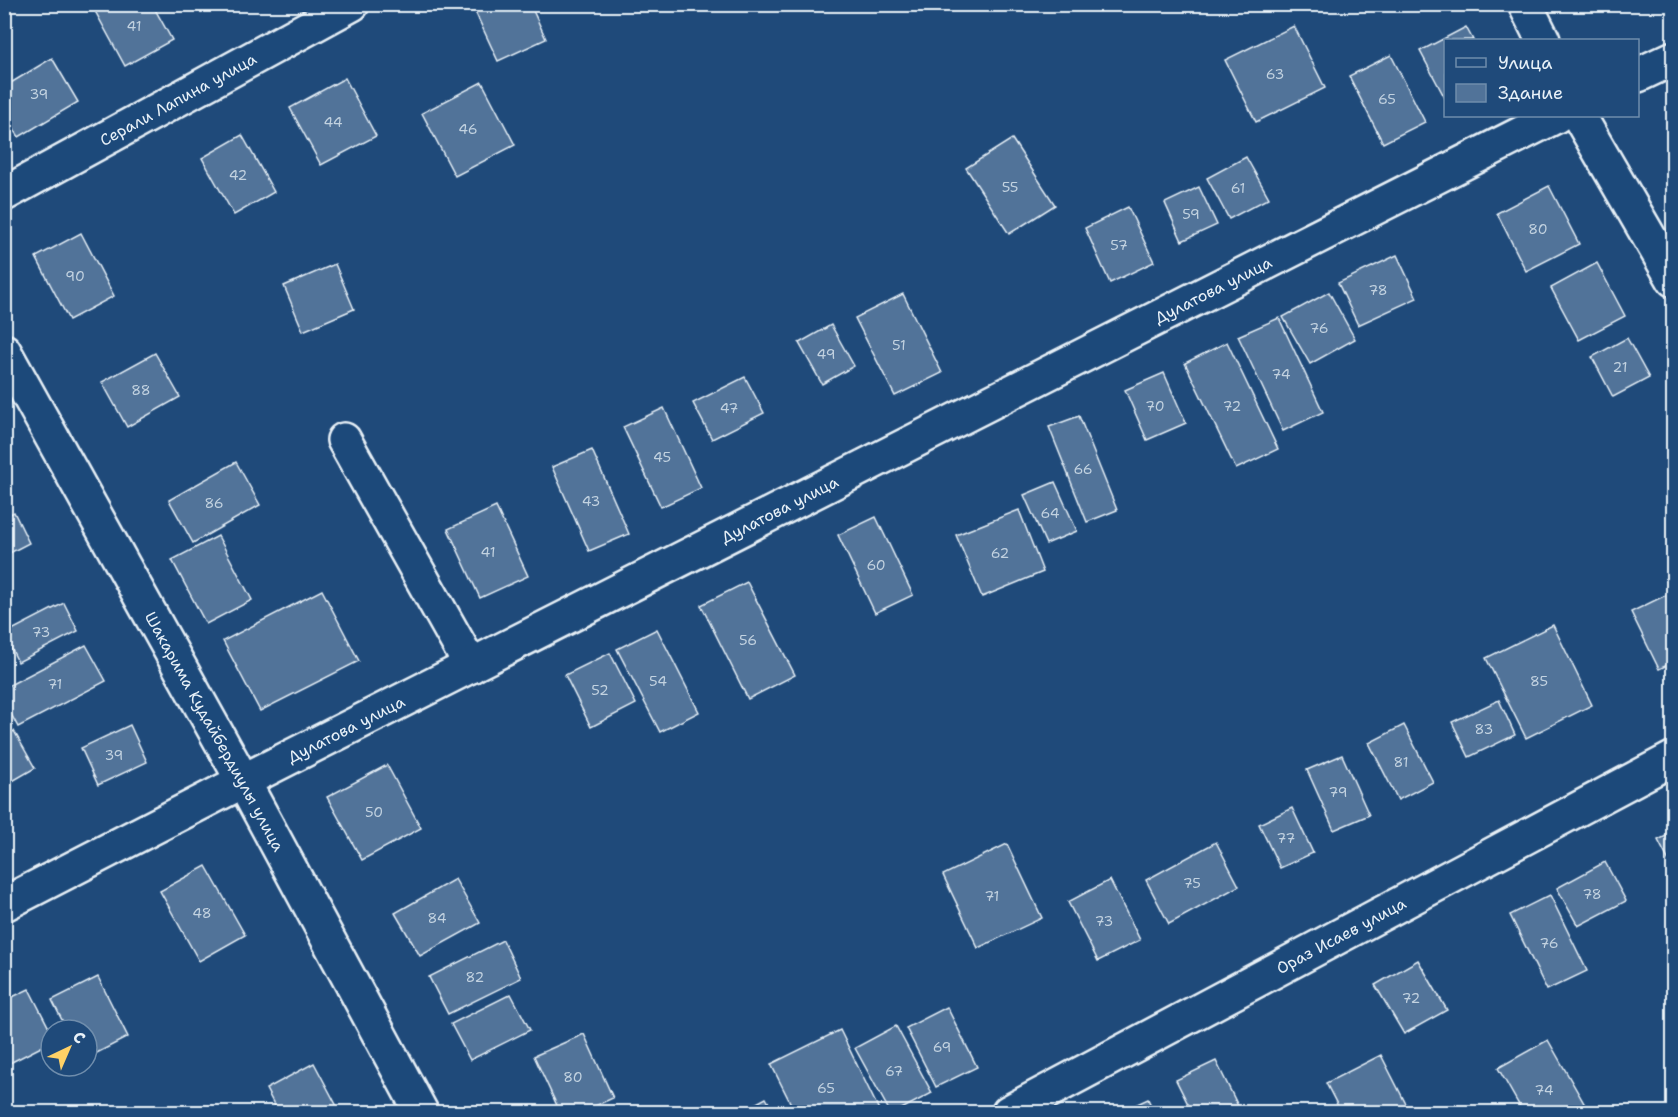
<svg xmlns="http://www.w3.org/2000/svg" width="1678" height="1117" viewBox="0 0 1678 1117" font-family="'Shantell Sans',sans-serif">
<rect width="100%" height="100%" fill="#1f4a7a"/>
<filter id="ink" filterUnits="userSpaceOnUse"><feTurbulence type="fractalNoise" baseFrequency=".0167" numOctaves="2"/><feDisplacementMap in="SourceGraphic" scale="12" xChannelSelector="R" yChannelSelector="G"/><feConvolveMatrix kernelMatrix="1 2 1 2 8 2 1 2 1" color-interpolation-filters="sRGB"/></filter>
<g filter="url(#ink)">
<!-- building -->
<g fill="#517399" stroke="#e8f1f8" stroke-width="1.5">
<polygon points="107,4 152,4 172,40 125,66 95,11"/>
<polygon points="530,4 546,39 498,61 472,5"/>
<polygon points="1294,26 1325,88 1256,122 1225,60"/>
<polygon points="1466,27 1473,40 1446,40 1446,100 1420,51"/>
<polygon points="1391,55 1425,122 1383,143 1349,76"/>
<polygon points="52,58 78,102 19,137 4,113 4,87"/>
<polygon points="345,78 376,136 321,165 290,108"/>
<polygon points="482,82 515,145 455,176 422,113"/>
<polygon points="242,135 274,192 234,215 202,158"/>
<polygon points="1012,139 1055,205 1009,234 966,168"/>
<polygon points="1246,157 1269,198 1229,219 1207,178"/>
<polygon points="1549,186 1579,244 1526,271 1497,213"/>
<polygon points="1199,187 1217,225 1182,241 1165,203"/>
<polygon points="1128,207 1154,262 1110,283 1085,228"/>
<polygon points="81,233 114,296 69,320 36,257"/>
<polygon points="1397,255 1417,298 1358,325 1338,283"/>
<polygon points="1597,263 1625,316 1579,340 1551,288"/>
<polygon points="335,264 354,309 303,331 284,286"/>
<polygon points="1329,292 1355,339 1310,364 1283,317"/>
<polygon points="903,294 942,373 895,396 855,318"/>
<polygon points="1279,318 1323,412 1283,431 1238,336"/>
<polygon points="831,325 854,366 822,384 799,343"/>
<polygon points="1627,338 1649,378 1613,397 1592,357"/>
<polygon points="1227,342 1278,449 1236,469 1185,363"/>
<polygon points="155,353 180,397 127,427 102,382"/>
<polygon points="1164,373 1186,423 1147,440 1125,390"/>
<polygon points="745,377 764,413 712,439 693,403"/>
<polygon points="664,408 701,488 661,507 623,427"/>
<polygon points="1079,416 1117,510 1087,522 1049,427"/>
<polygon points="592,450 629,534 589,551 552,467"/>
<polygon points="236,462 260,505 193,543 169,500"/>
<polygon points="1055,482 1077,531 1046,544 1024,495"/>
<polygon points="496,507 528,576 480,598 448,529"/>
<polygon points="1019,510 1043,572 982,597 956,535"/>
<polygon points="14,512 29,543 4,556 4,517"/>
<polygon points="876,517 913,595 875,613 838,535"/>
<polygon points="218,536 252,600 206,624 172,560"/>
<polygon points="747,582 795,675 748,699 701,605"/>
<polygon points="322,590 359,661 260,711 223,641"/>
<polygon points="1666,595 1674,610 1674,662 1659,669 1631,612"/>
<polygon points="64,603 78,631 18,662 4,634"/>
<polygon points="1553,625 1592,705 1526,738 1486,658"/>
<polygon points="657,629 699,712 660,732 617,649"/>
<polygon points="86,645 106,681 18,727 4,701 4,688"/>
<polygon points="610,653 636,704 591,727 565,675"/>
<polygon points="1499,700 1515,735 1469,757 1452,722"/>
<polygon points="130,725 147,762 98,785 81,748"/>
<polygon points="1404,725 1433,782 1398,800 1369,743"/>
<polygon points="14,731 35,768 4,786 4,736"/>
<polygon points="1342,755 1369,815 1334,830 1307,770"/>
<polygon points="387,765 421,828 362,860 327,797"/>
<polygon points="1292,808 1313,853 1280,868 1259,824"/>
<polygon points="1674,832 1674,871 1658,840"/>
<polygon points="1216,842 1239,886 1169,924 1146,880"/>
<polygon points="1007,844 1042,918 978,948 943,875"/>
<polygon points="1605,862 1626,901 1578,926 1557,888"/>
<polygon points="206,866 245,935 199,961 160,891"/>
<polygon points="455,879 480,923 420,956 395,913"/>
<polygon points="1110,880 1140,940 1098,961 1068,902"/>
<polygon points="1550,895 1587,971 1547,990 1510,915"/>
<polygon points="503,940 521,978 448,1014 429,977"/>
<polygon points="1418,960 1447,1010 1404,1034 1375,985"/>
<polygon points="98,977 128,1037 87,1058 87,1030 67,1030 52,1000"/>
<polygon points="29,989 51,1032 51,1042 4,1066 4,1001"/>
<polygon points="511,994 530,1030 470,1060 451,1024"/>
<polygon points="947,1007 977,1067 936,1087 906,1028"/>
<polygon points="896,1026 932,1093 896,1112 890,1112 855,1048"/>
<polygon points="840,1030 880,1112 795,1112 771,1064"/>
<polygon points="584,1034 613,1098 582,1112 560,1112 534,1056"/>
<polygon points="1548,1040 1589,1112 1523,1112 1498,1068"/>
<polygon points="1381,1055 1410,1112 1341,1112 1326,1083"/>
<polygon points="1216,1061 1241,1112 1192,1112 1176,1080"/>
<polygon points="314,1063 340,1112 278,1112 266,1089"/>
<polygon points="766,1098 774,1112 740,1112"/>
<polygon points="1148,1099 1154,1112 1120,1112"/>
</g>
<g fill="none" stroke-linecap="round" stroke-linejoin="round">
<defs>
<g id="street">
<polyline points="1638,75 1674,58"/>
<path id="s1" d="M4,194L352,4"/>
<path id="s2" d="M4,351L243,781L421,1112"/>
<polyline points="344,440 471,666"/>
<path id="s3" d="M1009,1112L1674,758"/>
</g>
<g id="secondary">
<polyline points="1525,4 1543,40"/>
<polyline points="1579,116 1674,280"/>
<path id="s4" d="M4,904L243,781L1556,116"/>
</g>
</defs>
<!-- street casing -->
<use href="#street" stroke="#e8f1f8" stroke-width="38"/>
<!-- secondary casing -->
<use href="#secondary" stroke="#e8f1f8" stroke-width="38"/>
<!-- street -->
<use href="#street" stroke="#1f4a7a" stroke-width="33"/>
<!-- secondary -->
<use href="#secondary" stroke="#1f4a7a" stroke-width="33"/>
</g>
</g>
<g text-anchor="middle" stroke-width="5" stroke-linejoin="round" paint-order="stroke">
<!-- number labels -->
<g font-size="14" fill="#c2d2e0">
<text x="134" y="31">41</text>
<text x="1275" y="79">63</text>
<text x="39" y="99">39</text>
<text x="1387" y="104">65</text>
<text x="333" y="127">44</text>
<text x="468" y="134">46</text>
<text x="238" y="180">42</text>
<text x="1010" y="192">55</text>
<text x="1238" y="193">61</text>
<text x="1191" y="219">59</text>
<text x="1538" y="234">80</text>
<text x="1119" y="250">57</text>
<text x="75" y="281">90</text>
<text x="1378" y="295">78</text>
<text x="1319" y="333">76</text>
<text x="899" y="350">51</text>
<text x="826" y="359">49</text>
<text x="1620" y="372">21</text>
<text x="1281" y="379">74</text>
<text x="141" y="395">88</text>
<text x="1155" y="411">70</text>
<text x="1232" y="411">72</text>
<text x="729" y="413">47</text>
<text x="662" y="462">45</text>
<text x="1083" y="474">66</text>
<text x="591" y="506">43</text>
<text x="214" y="508">86</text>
<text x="1050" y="518">64</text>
<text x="488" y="557">41</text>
<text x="1000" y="558">62</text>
<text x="876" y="570">60</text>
<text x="41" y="637">73</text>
<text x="748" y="645">56</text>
<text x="658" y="686">54</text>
<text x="1539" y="686">85</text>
<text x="55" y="689">71</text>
<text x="600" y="695">52</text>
<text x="1484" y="734">83</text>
<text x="114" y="760">39</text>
<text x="1401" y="767">81</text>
<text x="1338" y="797">79</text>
<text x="374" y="817">50</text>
<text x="1286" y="843">77</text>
<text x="1192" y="888">75</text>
<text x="1592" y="899">78</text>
<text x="992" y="901">71</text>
<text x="202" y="918">48</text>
<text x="437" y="923">84</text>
<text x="1104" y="926">73</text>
<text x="1549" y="948">76</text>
<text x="475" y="982">82</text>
<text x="1411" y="1003">72</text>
<text x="942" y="1052">69</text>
<text x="894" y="1076">67</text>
<text x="573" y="1082">80</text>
<text x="826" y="1093">65</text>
<text x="1544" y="1095">74</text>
</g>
<!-- street labels -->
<g font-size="16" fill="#e8f1f8" stroke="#1f4a7a">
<text dy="6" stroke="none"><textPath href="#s1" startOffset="198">Серали Лапина улица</textPath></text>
<text dy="6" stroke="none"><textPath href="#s4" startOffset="1356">Дулатова улица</textPath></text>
<text dy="6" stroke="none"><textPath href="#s4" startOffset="870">Дулатова улица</textPath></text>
<text dy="6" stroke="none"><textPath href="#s4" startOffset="384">Дулатова улица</textPath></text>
<text dy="6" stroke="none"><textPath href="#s2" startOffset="435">Шакарима Кудайбердиулы улица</textPath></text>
<text dy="6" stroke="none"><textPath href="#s3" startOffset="376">Ораз Исаев улица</textPath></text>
</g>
</g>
<!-- margin -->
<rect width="1678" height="1117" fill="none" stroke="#1f4a7a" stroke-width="24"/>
<rect x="12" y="12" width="1654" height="1093" fill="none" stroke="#e8f1f8" stroke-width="2" filter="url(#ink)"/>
<!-- legend -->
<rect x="1444" y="39" width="195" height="78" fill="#1f4a7a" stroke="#6f8dac" stroke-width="1.5"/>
<rect x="1456" y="58" width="30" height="9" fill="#1f4a7a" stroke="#6f8dac" stroke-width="1.5"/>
<text x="1498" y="69" font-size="18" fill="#e8f1f8">Улица</text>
<rect x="1456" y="84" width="30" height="18" fill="#517399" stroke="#6f8dac" stroke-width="1.5"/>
<text x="1498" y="99" font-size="18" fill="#e8f1f8">Здание</text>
<!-- north arrow -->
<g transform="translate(69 1048) rotate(44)"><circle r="28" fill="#1f4a7a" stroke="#6f8dac" stroke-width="1.5"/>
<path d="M0-4.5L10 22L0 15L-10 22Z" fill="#ffd166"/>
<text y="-9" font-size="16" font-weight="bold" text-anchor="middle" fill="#e8f1f8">С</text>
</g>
</svg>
